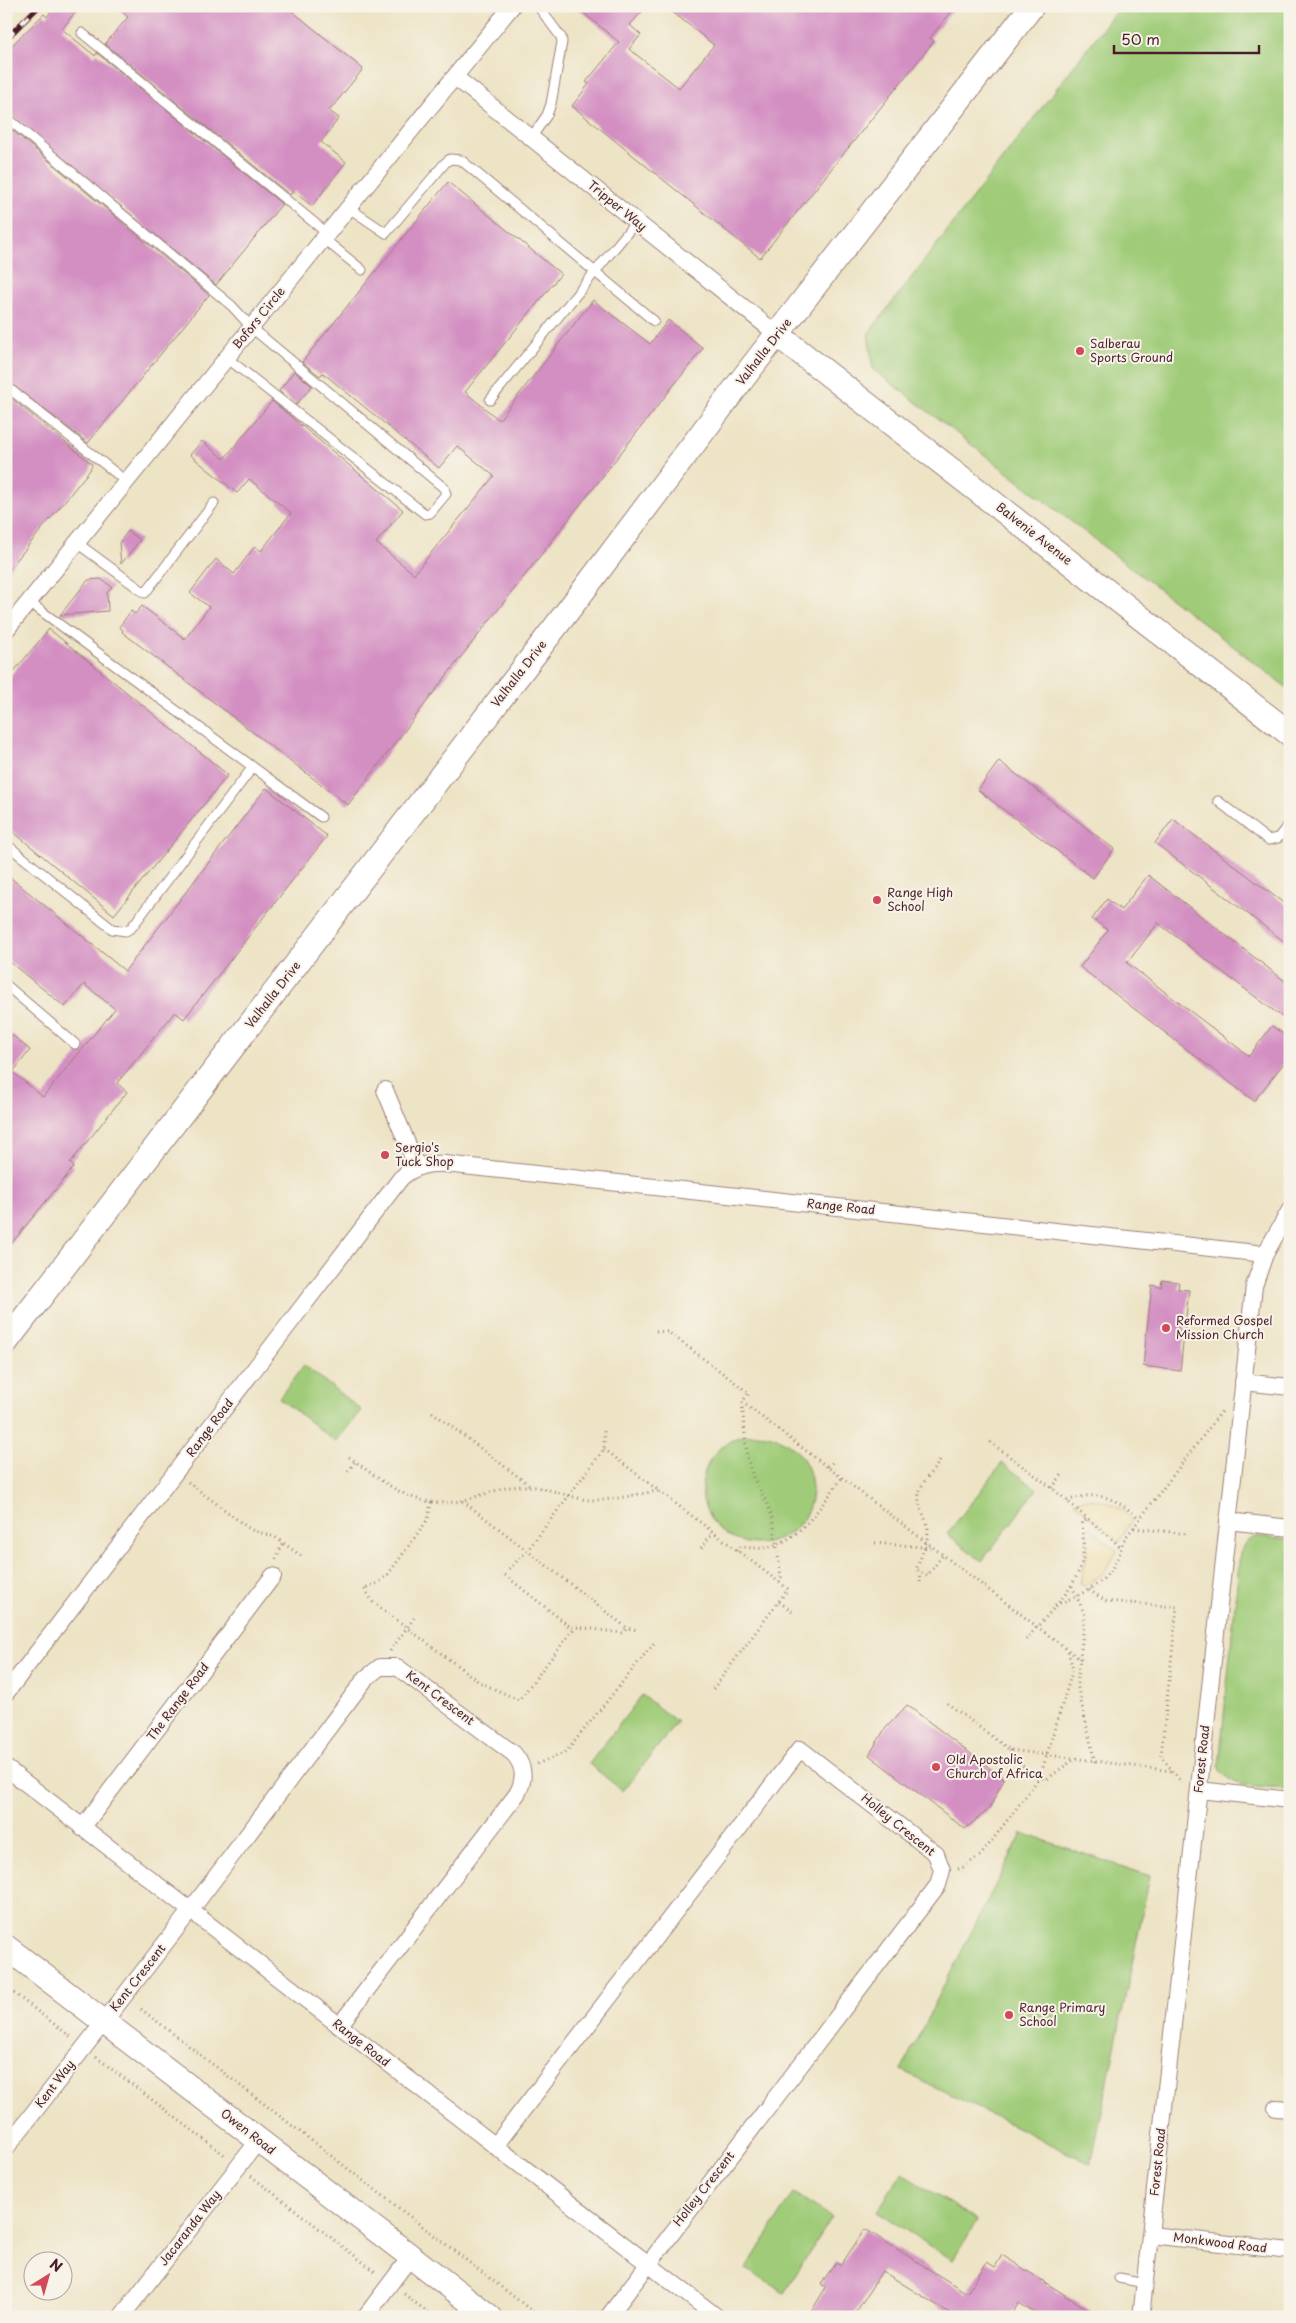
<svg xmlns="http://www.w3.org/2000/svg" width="1296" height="2323" viewBox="0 0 1296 2323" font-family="'Playpen Sans',sans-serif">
<rect width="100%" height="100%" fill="#f7f3e8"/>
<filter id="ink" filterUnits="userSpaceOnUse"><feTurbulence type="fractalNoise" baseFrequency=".02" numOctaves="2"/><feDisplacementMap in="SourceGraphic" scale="10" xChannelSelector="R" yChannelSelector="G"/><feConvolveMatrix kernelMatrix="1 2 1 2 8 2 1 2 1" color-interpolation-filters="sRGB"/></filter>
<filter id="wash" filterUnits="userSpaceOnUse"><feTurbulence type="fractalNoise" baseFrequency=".0096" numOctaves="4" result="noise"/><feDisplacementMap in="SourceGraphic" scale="20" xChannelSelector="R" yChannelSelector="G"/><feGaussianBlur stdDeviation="1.12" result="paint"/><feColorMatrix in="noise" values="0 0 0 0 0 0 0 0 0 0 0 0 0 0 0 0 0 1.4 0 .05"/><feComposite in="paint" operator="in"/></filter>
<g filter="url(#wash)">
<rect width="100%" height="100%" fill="#ede3c5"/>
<!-- green -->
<g fill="#a0cc79" stroke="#757652">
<polygon points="1120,6 1290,6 1290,690 873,369 868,334"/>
<polygon points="304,1365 361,1410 336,1442 279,1398"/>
<circle cx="757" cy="1489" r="55"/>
<polygon points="1002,1463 1037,1489 982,1561 947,1534"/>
<path d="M1257,1536L1290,1539V1789C1267,1787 1228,1791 1219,1766L1240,1553L1247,1541Z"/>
<polygon points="642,1695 677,1722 623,1791 589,1764"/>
<polygon points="1022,1833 1150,1876 1091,2164 901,2070"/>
<polygon points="902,2173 977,2221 953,2260 877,2212"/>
<polygon points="793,2193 832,2217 784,2293 746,2269"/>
</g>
<!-- sand -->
<g fill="#eeda9e" stroke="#9c7c64">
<path d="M1087,1499C1105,1500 1119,1505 1132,1519L1119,1542L1074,1502Z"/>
<polygon points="1090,1528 1117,1551 1104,1573 1084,1586 1080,1583 1087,1556 1087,1531"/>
</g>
<g id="blocks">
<!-- building -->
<g fill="#d38ec2">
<polygon points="55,6 80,6 62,29 95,56 97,53 282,204 216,285 6,111 6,51 44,14 47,17"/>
<polygon points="115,6 286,6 363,69 329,111 339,118 321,142 346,162 312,206 293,191 290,195 105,44 128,17"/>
<polygon points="575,6 647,6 630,25 641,35 629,49 679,88 714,45 665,6 956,6 930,38 934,41 760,258 572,106 589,84 586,82 619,42"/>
<polygon points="6,125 209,295 88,443 6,380"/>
<polygon points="448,182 561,274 465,392 499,420 593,300 650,344 668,320 703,348 457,662 348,805 122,632 123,630 119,627 131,611 135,614 142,606 185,639 209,607 190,593 216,559 234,574 255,546 261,551 291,513 249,479 237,493 190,455 202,441 224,459 272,401 403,510 376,543 414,574 494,476 457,446 439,468 323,373 320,376 302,362"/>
<polygon points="294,371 312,386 296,405 279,391"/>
<polygon points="6,394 92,464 90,470 6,573"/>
<polygon points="128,531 140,540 121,564 119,543"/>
<polygon points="101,579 112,587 107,593 108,611 60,615 88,580"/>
<polygon points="49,629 228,775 114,915 6,826 6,681"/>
<polygon points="999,761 1114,849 1093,878 978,790"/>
<polygon points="266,788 327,836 184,1019 175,1012 117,1083 127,1092 70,1163 74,1167 6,1250 6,1030 30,1050 13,1072 43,1097 115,1009 84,984 65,1007 6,959 6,874 125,971"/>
<polygon points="1173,819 1290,908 1290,946 1155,843"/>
<polygon points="1148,875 1290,985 1290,1023 1158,923 1127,963 1249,1056 1272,1026 1290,1039 1290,1069 1283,1064 1254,1101 1080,967 1108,930 1092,919 1107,899 1121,910"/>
<polygon points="1162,1280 1179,1282 1178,1289 1189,1290 1180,1371 1143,1366 1152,1285 1161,1287"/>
<polygon points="907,1705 1004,1779 989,1809 965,1829 869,1755 885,1729"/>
<polygon points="865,2229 967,2293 987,2262 995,2267 1002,2255 1100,2317 1041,2317 1019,2303 1010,2317 956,2317 882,2271 853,2317 808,2317 826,2287 821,2284 836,2262 841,2265"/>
</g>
</g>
</g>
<g filter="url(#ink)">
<use href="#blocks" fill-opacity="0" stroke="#9c8178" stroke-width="1"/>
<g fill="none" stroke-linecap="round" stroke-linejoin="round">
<defs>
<g id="lane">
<polyline points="82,33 328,234"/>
<polyline points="6,117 232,306 252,328 444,488 446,494 430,513 425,514 227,358"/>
<polyline points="531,138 547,115 551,104 562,42 561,37 538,6"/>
<polyline points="349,208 386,233 445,163 450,159 461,160 654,321"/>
<polyline points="324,239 362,270"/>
<polyline points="6,386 127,482"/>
<polyline points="490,400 636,222"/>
<polyline points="77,543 145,593 214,503"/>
<polyline points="29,602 321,817"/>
<polyline points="1218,801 1268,840 1278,838 1290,823"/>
<polyline points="6,844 112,929 126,931 132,927 252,768"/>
<polyline points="6,985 75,1044"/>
<polyline points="1119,2278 1145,2283"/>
</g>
<g id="street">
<polyline points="455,77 778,335"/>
<polyline points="6,630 512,6"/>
<polyline points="385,1090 417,1167"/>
<polyline points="1243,1382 1290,1387"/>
<polyline points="1228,1521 1290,1528"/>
<path d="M6,1693L401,1178C415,1166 427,1163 445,1164L1265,1254"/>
<polyline points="6,1768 717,2317"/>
<polyline points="1199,1790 1290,1800"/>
<polyline points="82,1828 273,1576"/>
<polyline points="1276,2108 1290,2109"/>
<polyline points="495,2146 800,1749 936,1854 942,1870 938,1885 608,2317"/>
<path d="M6,2148L190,1911L366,1678L380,1667H397L514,1754C525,1767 525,1780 517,1794L339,2026"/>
<polyline points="1151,2235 1290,2251"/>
<polyline points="121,2317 259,2140"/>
<polyline points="365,2317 411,2256"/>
<polyline points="1141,2317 1254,1286 1265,1254 1290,1210"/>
</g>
<g id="secondary">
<polyline points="778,335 1290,734"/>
<polyline points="6,1342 583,591 747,373 1032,6"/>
<polyline points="6,1947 490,2317"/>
</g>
</defs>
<!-- lane casing -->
<use href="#lane" stroke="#9c8178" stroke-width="11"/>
<!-- street casing -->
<use href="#street" stroke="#9c8178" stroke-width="18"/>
<!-- secondary casing -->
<use href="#secondary" stroke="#9c8178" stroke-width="26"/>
<!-- path -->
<g stroke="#9c8178" stroke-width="3" stroke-dasharray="1 4" stroke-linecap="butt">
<polyline points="656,1331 668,1332 749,1393 742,1402 1081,1660"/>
<polyline points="742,1403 747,1457 753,1477 768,1505 773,1520 781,1577 778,1581"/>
<polyline points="432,1412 532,1487"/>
<polyline points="990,1442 1052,1488 1122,1548"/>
<polyline points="604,1449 788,1589 713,1689"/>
<path d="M349,1457C386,1483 415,1512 465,1500C484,1495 503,1486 523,1486C547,1486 568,1498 590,1500C612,1501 636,1494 658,1491"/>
<path d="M940,1461C933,1471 921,1482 919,1494C917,1505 924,1514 927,1524C931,1536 921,1557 916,1569L927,1576L943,1555"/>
<polyline points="828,1467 834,1461"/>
<polyline points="348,1471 355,1462"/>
<polyline points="188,1482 251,1530 275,1537 304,1558"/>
<polyline points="1052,1488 1064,1472"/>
<polyline points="463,1501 627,1628"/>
<path d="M1067,1501C1098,1489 1116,1498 1140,1519"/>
<polyline points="431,1502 428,1519 387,1576 378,1583 364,1588 373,1602 479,1682 519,1700 575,1627"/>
<polyline points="1134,1528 1188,1534"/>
<polyline points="875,1543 934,1548"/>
<polyline points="701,1548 713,1532"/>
<path d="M737,1551L741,1546C790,1559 816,1512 842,1478"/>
<polyline points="276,1559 283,1542"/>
<polyline points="509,1569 527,1551 604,1449 604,1431"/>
<polyline points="505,1575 569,1626 623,1633 627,1628 638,1630"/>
<polyline points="920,1582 921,1572"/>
<polyline points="1072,1586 1085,1615 1077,1684 1095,1762"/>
<polyline points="1089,1590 1106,1601 1177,1607 1161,1756 1182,1783"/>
<polyline points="779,1602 792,1611"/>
<path d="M1055,1605C1090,1591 1114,1581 1123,1541L1222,1411"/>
<path d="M1026,1640C1044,1617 1072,1594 1081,1565C1085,1551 1083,1537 1082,1523L1087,1518"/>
<polyline points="390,1651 414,1618"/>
<polyline points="947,1703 1010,1750 1172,1771"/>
<polyline points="1010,1750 1030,1775 1047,1779 1073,1760"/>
<polyline points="537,1764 566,1752 654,1643"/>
<polyline points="958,1869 962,1868 981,1855 1040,1777 1073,1669 1068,1652"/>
<polyline points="6,1987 71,2037"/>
<polyline points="141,2009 540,2317"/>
<polyline points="96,2057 226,2156"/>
<polyline points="251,2176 377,2273"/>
<polyline points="404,2294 434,2317"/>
</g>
<!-- lane -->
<use href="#lane" stroke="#fff" stroke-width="9"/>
<!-- street -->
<use href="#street" stroke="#fff" stroke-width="16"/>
<!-- secondary -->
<use href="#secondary" stroke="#fff" stroke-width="24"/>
<defs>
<polyline id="rail" points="6,39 39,6"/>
</defs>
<!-- rail casing -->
<use href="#rail" stroke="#4a1f2b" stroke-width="5.5"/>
<!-- rail -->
<use href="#rail" stroke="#f7f3e8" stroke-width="4" stroke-dasharray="11" stroke-linecap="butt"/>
</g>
</g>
<!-- markers -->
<g fill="#d1495b" stroke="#f7f3e8" stroke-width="2">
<circle cx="1080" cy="351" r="5"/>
<circle cx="877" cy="900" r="5"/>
<circle cx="385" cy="1155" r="5"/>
<circle cx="1166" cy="1328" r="5"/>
<circle cx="936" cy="1767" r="5"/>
<circle cx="1009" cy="2015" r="5"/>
</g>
<g text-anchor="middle" stroke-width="4" stroke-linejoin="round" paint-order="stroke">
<!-- street labels -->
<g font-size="12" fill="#4a1f2b" stroke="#f7f3e8">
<text transform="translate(617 206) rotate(39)" y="4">Tripper Way</text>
<text transform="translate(259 318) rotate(-51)" y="4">Bofors Circle</text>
<text transform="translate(764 352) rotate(-52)" y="4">Valhalla Drive</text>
<text transform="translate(1034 534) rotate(38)" y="4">Balvenie Avenue</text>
<text transform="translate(519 674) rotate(-52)" y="4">Valhalla Drive</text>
<text transform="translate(273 995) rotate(-52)" y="4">Valhalla Drive</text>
<text transform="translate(841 1207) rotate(6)" y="4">Range Road</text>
<text transform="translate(210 1428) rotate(-53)" y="4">Range Road</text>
<text transform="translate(440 1698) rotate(37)" y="4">Kent Crescent</text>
<text transform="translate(178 1702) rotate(-53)" y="4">The Range Road</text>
<text transform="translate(1202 1759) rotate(-84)" y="4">Forest Road</text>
<text transform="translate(898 1825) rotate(39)" y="4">Holley Crescent</text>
<text transform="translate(138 1978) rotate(-52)" y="4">Kent Crescent</text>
<text transform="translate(361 2043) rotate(38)" y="4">Range Road</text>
<text transform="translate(55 2084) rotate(-53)" y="4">Kent Way</text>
<text transform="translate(248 2132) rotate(38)" y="4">Owen Road</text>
<text transform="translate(1158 2162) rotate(-84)" y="4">Forest Road</text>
<text transform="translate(704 2189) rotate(-52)" y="4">Holley Crescent</text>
<text transform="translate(190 2228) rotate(-52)" y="4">Jacaranda Way</text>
<text transform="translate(1220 2243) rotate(7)" y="4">Monkwood Road</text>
</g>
<!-- poi labels -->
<g font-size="12" fill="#4a1f2b" stroke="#f7f3e8" text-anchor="start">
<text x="1090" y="348">Salberau<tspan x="1090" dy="14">Sports Ground</tspan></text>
<text x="887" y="897">Range High<tspan x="887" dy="14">School</tspan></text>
<text x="395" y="1152">Sergio's<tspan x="395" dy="14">Tuck Shop</tspan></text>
<text x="1176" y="1325">Reformed Gospel<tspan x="1176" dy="14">Mission Church</tspan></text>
<text x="946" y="1764">Old Apostolic<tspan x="946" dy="14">Church of Africa</tspan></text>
<text x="1019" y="2012">Range Primary<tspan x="1019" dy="14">School</tspan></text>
</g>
</g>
<!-- margin -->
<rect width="1296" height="2323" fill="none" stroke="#f7f3e8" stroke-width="25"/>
<!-- north arrow -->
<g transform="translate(48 2276) rotate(37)"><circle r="24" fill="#f7f3e8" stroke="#b29e9c"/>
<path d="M0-4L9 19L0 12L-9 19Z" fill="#d1495b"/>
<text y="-8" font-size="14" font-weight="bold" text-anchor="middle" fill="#4a1f2b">N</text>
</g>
<!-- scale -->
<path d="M1114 45v8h145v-8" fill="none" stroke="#4a1f2b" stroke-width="2.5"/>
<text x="1121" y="45" font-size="15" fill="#4a1f2b" stroke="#f7f3e8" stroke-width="4" paint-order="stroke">50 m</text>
</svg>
